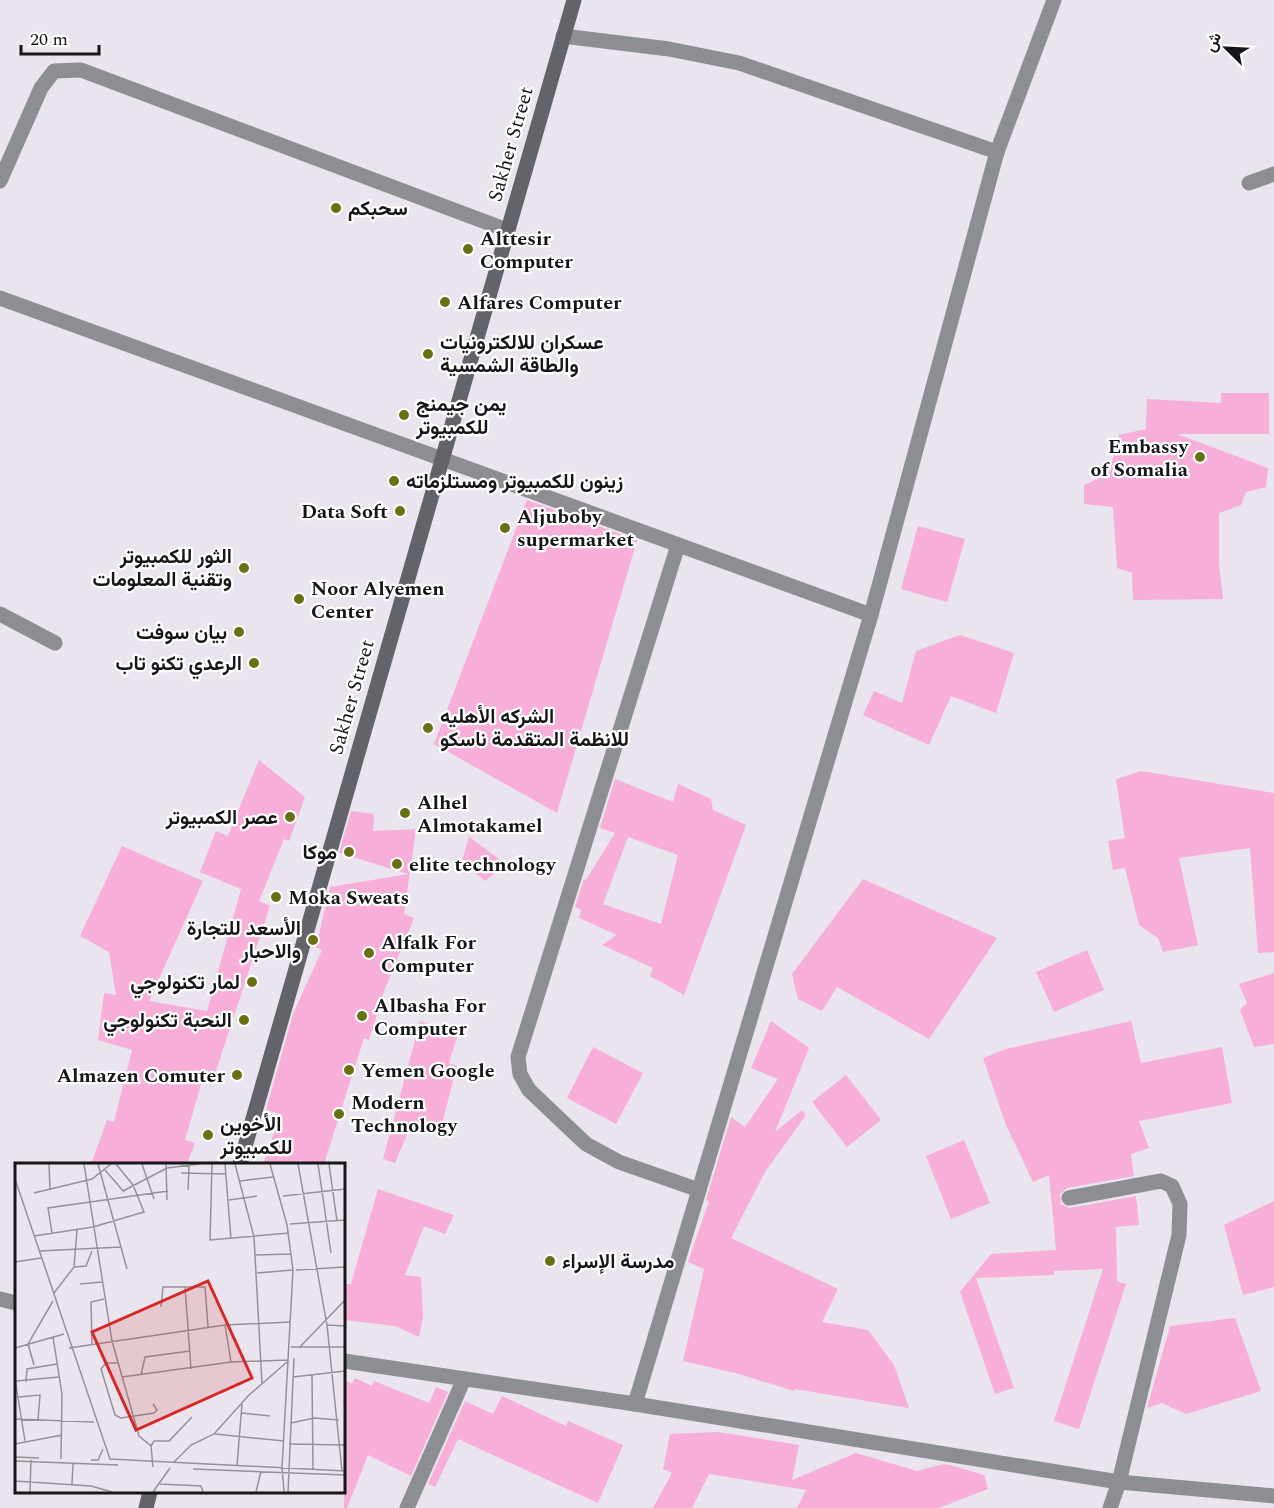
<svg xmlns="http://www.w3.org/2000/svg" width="1274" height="1508" viewBox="0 0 1274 1508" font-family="Spectral,Vazirmatn,serif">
<rect width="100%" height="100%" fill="#e9e4ed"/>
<!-- building -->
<g fill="#f7aed8" fill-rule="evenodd">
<polygon points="1221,393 1269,393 1269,434 1177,434 1268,468 1266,487 1246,492 1241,505 1219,513 1219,565 1223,599 1133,600 1132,573 1117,568 1113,507 1084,504 1084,485 1109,474 1119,435 1146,429 1147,399 1221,403"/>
<polygon points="527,500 637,540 557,813 434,744"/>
<polygon points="918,526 965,539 947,602 901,589"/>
<polygon points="960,635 1014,653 996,713 951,696 929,745 863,715 874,691 902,703 916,651"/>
<polygon points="259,760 305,797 289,841 284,839 259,901 270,906 214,1077 204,1074 185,1140 195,1143 187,1164 91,1164 107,1120 114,1122 132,1050 98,1040 104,993 116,995 109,952 80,936 122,846 203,881 149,1001 207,1011 241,889 200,872 216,831 228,836"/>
<polygon points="1141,771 1274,793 1274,952 1258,953 1250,848 1179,858 1198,945 1163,952 1158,938 1139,925 1125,868 1113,870 1108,841 1125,838 1116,779"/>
<path d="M615,779L673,802L678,784L711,799L713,810L746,825L684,995L650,976L653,968L602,945L617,935L579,918L581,910L575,907L584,879L586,880L615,833L600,828ZM628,837L678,855L661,924L603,904Z"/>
<polygon points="351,811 374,814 373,831 416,829 404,914 414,918 384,991 369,1040 364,1038 324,1164 263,1164 281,1114 266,1110 293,1014 322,950 316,947 330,887 409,874 339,853"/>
<polygon points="469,837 506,864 485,881 462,861"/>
<polygon points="863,879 997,938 929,1039 837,987 822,1011 798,999 792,974"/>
<polygon points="1087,950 1104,990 1054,1012 1036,972"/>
<polygon points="1274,973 1274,1044 1254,1047 1240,1010 1247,1003 1239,984"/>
<polygon points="420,1021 458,1034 449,1063 457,1066 441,1128 413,1121 395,1163 383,1159"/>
<polygon points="771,1021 809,1048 775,1132 802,1110 806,1115 765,1172 731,1238 838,1289 822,1322 868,1330 894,1365 909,1408 795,1389 794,1391 739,1374 683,1361 704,1269 688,1262 709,1201 706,1200 731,1117 745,1127 778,1079 751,1068"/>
<polygon points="1131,1021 1141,1063 1222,1047 1232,1103 1139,1121 1149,1148 1131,1154 1134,1176 1067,1188 1060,1194 1061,1204 1070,1208 1136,1196 1139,1225 1116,1227 1117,1281 1126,1284 1079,1429 1054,1421 1103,1269 1054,1271 1054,1275 976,1278 1014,1388 995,1394 960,1292 991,1254 1056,1250 1049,1175 1033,1182 1006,1125 983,1058 1006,1049"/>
<polygon points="593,1047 643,1073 616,1124 567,1098"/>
<polygon points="846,1075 881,1120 847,1147 812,1102"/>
<polygon points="964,1140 990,1203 951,1219 926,1156"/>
<polygon points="378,1189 454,1215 445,1234 424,1226 405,1275 421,1277 423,1317 419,1337 395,1326 344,1320 344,1284 351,1284"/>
<polygon points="1274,1201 1274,1287 1243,1295 1224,1225"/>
<polygon points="1235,1318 1261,1391 1186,1414 1162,1403 1147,1408 1170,1326"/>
<polygon points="355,1378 372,1386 374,1381 429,1403 436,1387 448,1392 411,1476 368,1455 347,1508 344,1508 344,1380 352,1384"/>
<polygon points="502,1396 566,1426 568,1421 623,1445 598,1503 458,1439 435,1487 428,1484 465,1401 493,1414"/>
<polygon points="719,1432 799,1445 792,1480 856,1453 917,1471 943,1464 950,1465 984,1475 988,1489 939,1508 797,1508 806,1490 709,1474 692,1508 653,1508 672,1473 663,1469 670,1434"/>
</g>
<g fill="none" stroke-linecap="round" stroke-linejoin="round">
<!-- street -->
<g stroke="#8d8e92" stroke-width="15">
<polyline points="563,36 669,49 739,63 997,152"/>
<polyline points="0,181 41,88 54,71 81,70 507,230"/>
<polyline points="1249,183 1274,174"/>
<polyline points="0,298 871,615"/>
<polyline points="678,545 518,1057 520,1074 529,1090 586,1144 619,1162 699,1190"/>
<polyline points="0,614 55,643"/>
<polyline points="1069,1198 1161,1181 1172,1186 1180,1204 1179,1235 1119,1482 1110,1508"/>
<polyline points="0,1299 16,1303"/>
<polyline points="344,1361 635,1404 1119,1482 1274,1496"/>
<polyline points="635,1404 871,615 997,152 1054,0"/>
<polyline points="407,1508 464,1379"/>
</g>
<!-- secondary -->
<g stroke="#63646a" stroke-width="15">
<polyline points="240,1164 574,0"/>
<polyline points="146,1508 150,1492"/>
</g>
</g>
<!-- markers -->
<g fill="#6b6f14" stroke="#fff" stroke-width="2">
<circle cx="336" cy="208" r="6"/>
<circle cx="468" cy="249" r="6"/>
<circle cx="445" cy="302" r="6"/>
<circle cx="428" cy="354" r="6"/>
<circle cx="404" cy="415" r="6"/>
<circle cx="1200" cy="457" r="6"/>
<circle cx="394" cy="481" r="6"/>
<circle cx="400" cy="511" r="6"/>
<circle cx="505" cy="528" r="6"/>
<circle cx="244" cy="568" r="6"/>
<circle cx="299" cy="599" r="6"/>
<circle cx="239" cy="632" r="6"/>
<circle cx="254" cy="663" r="6"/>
<circle cx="428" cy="728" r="6"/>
<circle cx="405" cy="813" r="6"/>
<circle cx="290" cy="817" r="6"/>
<circle cx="349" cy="852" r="6"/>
<circle cx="397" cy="864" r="6"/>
<circle cx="276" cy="897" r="6"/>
<circle cx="313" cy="940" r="6"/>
<circle cx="369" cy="953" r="6"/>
<circle cx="252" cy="982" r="6"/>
<circle cx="362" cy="1016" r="6"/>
<circle cx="244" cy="1020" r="6"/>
<circle cx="349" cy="1070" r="6"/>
<circle cx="237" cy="1075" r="6"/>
<circle cx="339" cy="1114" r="6"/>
<circle cx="208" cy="1135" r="6"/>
<circle cx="550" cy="1261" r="6"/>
</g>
<g text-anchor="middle" stroke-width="4.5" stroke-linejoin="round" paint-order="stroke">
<!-- street labels -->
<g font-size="20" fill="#161518" stroke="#fff">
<text transform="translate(510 144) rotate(-74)" y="7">Sakher Street</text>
<text transform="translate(351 697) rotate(-74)" y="7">Sakher Street</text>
</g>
<!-- poi labels -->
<g font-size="20" font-weight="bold" fill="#161518" stroke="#fff" text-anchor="start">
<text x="348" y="215">سحبكم</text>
<text x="480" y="245">Alttesir<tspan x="480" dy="23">Computer</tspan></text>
<text x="457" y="309">Alfares Computer</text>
<text x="440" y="349">عسكران للالكترونيات<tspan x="440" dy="23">والطاقة الشمسية</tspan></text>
<text x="416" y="411">يمن جيمنج<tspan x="416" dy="23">للكمبيوتر</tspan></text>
<text x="1188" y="453" text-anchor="end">Embassy<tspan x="1188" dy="23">of Somalia</tspan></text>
<text x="406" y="488">زينون للكمبيوتر ومستلزماته</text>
<text x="388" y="518" text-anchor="end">Data Soft</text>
<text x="517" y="523">Aljuboby<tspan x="517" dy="23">supermarket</tspan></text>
<text x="232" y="563" text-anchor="end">الثور للكمبيوتر<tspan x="232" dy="23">وتقنية المعلومات</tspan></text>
<text x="311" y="595">Noor Alyemen<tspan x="311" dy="23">Center</tspan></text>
<text x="227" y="639" text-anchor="end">بيان سوفت</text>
<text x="242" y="670" text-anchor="end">الرعدي تكنو تاب</text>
<text x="440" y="723">الشركه الأهليه<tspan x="440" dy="23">للانظمة المتقدمة ناسكو</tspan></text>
<text x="417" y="809">Alhel<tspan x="417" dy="23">Almotakamel</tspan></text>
<text x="278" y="824" text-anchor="end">عصر الكمبيوتر</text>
<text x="337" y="859" text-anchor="end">موكا</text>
<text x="409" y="871">elite technology</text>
<text x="288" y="904">Moka Sweats</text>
<text x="301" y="935" text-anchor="end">الأسعد للتجارة<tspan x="301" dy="23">والاحبار</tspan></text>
<text x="381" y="949">Alfalk For<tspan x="381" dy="23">Computer</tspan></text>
<text x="240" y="989" text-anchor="end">لمار تكنولوجي</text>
<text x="374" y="1012">Albasha For<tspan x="374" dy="23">Computer</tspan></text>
<text x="232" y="1027" text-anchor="end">النحبة تكنولوجي</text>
<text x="361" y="1077">Yemen Google</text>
<text x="225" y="1082" text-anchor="end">Almazen Comuter</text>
<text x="351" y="1109">Modern<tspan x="351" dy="23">Technology</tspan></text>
<text x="220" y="1131">الأخوين<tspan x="220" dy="23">للكمبيوتر</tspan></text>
<text x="562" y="1268">مدرسة الإسراء</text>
</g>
</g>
<!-- overview -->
<g transform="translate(15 1163)">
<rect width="330" height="330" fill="#e9e4ed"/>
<path fill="none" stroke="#959198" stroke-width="1.5" d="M34,1L35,27M69,1L97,178L124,273L136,283L138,304M83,1L112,106M127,1L139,36M151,1L152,37M197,1L195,77L274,70M210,1L216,76M220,1L239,74L247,221M255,1L272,62L278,107L267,305L269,329M283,1L312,162L327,308M303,1L316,90M314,1L322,58M90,7L109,29M166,10L210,11M0,16L95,296L330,308M225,18L258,14M173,27L174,2M108,28L152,5L184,1M19,30L77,16L96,1M268,33L330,26M214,37L242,33M275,61L330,57M37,70L33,45L153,28M19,73L78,64L129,49L118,22L101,1M24,88L106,84M240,92L276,91M0,99L26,95M59,104L71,103L77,88M281,107L330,104M242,110L278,107M65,121L87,119M170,124L176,206M39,130L59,104L62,67M146,144L148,124H190L193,164M210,162L216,199M312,162L330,163M38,174L47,231L46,296M77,181L76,139L89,136M276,184H330M0,185L49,171M54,185L210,162L276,159M284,185L330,137M103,200H91L86,206L100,252L106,255L139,250L142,247L138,241M19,202L13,181L38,138M126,212L130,194L175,188M297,212L298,307M107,214L216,199L273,197M278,214L330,208M0,216L10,278M1,218L44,214M11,219L12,206L42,201M4,234L25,232L23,257M227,250L255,253M0,256L79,259M276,260L299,255L324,257M200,271L269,278M0,281L47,272M274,281L330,282M136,283L139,278H154L177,254M0,294L24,295M76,297H83L88,286M0,298L103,302M158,300L176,282L199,271L234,232L272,199M222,303L227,241M178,306L330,312M0,318L76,323L97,329M57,321L58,301M145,321L186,323L188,329M15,329L16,297M138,329L155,305M241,329L246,308M273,329L279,195"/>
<path fill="#d62828" fill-opacity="0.15" stroke="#d62828" stroke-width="3" d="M193,118L237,215L121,267L77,169Z"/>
<rect width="330" height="330" fill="none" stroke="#161518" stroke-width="3"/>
</g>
<!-- north arrow -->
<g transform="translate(1226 48) rotate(294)" stroke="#ffffff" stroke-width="4.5" paint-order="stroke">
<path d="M0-4.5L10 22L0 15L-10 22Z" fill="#161518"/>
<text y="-9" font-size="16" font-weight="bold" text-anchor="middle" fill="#161518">ش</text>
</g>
<!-- scale -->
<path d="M21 45v9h78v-9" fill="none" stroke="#161518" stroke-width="3"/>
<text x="30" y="45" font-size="18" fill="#161518" stroke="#ffffff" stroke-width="4.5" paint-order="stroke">20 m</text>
</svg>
